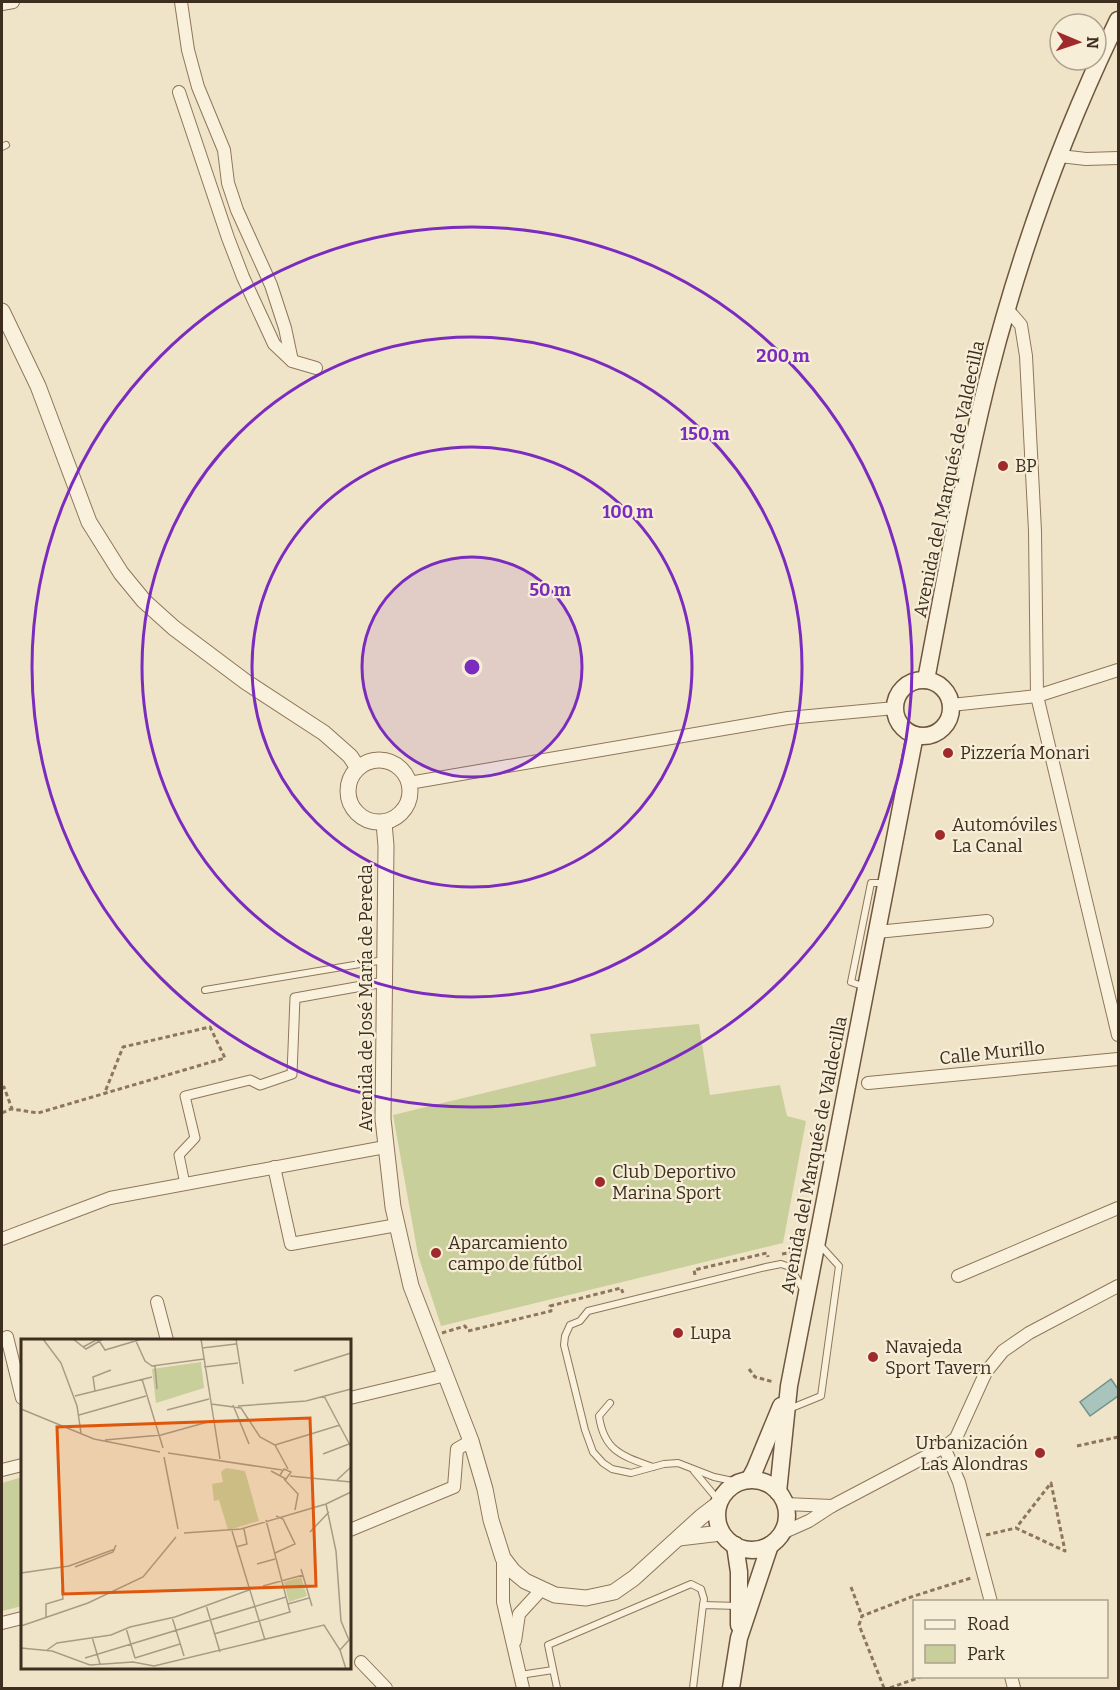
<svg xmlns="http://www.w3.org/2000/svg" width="1120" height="1690" viewBox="0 0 1120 1690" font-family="Bitter,serif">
<rect width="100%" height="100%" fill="#f0e4c8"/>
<!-- green -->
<g fill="#c9cf9b">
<polygon points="699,1024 710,1095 780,1085 787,1116 806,1121 783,1243 441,1326 418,1255 393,1115 596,1066 590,1034"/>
<polygon points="22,1477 22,1606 2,1611 2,1483"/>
</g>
<!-- water -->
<polygon fill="#a9c4bc" stroke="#6f938a" stroke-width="1.5" points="1111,1379 1118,1389 1118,1396 1090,1416 1080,1402"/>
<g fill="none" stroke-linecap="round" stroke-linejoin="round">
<defs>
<g id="service">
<polyline points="2,147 6,145"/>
<polyline points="865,987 851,982 871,883 886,883"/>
<polyline points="205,990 384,960"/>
<path d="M610,1403L599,1416C604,1451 622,1456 653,1467"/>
<polyline points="789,1409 821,1396 839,1266 820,1245"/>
<polyline points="694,1471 719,1501"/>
<polyline points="738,1482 714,1477 678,1463 664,1464 631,1473 612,1469 603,1463 593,1452 585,1430 564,1345 565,1336 570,1325 580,1321 588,1311 766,1267 781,1264 790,1267 804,1291"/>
<polyline points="520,1675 553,1670"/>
<polyline points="557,1688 548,1645 691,1584 701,1589 704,1599 703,1605"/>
<polyline points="693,1688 703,1605 738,1606"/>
</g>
<polyline id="pedestrian" points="185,1184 179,1155 195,1138 185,1096 250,1080 260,1085 292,1074 295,998 384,982"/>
<g id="minor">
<polyline points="181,2 188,50 198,87 224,150 228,183 237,210 271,285 285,328 292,361"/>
<polyline points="2,4 13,2"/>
<polyline points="179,92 228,238 243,277 274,344 292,361 316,368"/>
<polyline points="1060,156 1086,159 1118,158"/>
<polyline points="1008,310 1021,325 1026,356 1035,531 1037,696 1118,1035"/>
<polyline points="951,705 1037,696 1118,670"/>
<polyline points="409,783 788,718 895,708"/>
<polyline points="877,932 987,921"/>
<polyline points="868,1083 1118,1059"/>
<polyline points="274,1167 291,1244 397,1225"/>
<polyline points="2,1239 110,1198 385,1147"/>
<polyline points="958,1276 1118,1208"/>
<polyline points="157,1302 167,1340"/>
<polyline points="7,1337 22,1398"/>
<polyline points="350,1398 446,1375"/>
<polyline points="944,1447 959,1482 991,1602"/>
<polyline points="2,1470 22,1465"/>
<polyline points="785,1504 832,1506"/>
<polyline points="350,1530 454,1487 457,1449 471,1441"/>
<polyline points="782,1533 809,1521 832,1506 944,1447 956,1438 986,1372 1003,1351 1029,1333 1118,1286"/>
<polyline points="503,1558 503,1602 523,1688"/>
<polyline points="2,1623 22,1618"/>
<polyline points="515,1641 519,1614 542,1589"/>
<polyline points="361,1662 386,1688"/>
<polyline points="1011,1676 1014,1688"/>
</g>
<g id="tertiary">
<polyline points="2,311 38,386 89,522 121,573 144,601 174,628 246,682 324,733 350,756 358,768"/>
<circle cx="379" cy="791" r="31"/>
<polyline points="384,823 386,846 383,1119 393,1207 411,1286 471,1441 485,1489 491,1520 503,1558 513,1571 525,1581 555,1595 586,1598 614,1592 634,1578 701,1517 718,1504"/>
<polyline points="679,1538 721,1533"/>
</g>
<g id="secondary">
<circle cx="923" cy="708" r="28"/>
<path d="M926,680C945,580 963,480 987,382C1018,258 1062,135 1118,20"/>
<polyline points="749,1480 755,1469 781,1406"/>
<circle cx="752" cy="1515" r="35"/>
<polyline points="778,1492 789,1386 915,735"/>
<polyline points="735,1545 739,1572 739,1625"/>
<polyline points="731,1688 739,1638 770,1545"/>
</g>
</defs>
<!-- service casing -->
<use href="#service" stroke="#8d765c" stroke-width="8"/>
<!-- pedestrian casing -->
<use href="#pedestrian" stroke="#8d765c" stroke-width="11"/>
<!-- minor casing -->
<use href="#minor" stroke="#8d765c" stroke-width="14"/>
<!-- tertiary casing -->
<use href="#tertiary" stroke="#8d765c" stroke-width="17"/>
<!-- secondary casing -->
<use href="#secondary" stroke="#6f573f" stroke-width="19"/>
<!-- path -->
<g stroke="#8d765c" stroke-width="3" stroke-dasharray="4.5 3" stroke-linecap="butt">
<polyline points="2,1088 4,1087 12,1109 38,1113 225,1058 210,1027 123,1047 105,1092"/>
<polyline points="2,1113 11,1109"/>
<polyline points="782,1254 799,1251"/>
<polyline points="695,1275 694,1270 767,1253 768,1257"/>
<polyline points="442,1333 465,1326 468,1331 551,1311 550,1306 621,1288 623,1293"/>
<polyline points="749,1369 755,1377 774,1382"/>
<polyline points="1077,1446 1118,1437"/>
<polyline points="986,1535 1016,1528 1065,1551 1051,1483 1016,1528"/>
<polyline points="851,1587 862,1616"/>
<polyline points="884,1688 859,1625 862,1616 911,1597 971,1578"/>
<polyline points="890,1688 923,1676"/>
</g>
<!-- service -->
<use href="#service" stroke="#faf1dc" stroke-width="6"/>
<!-- pedestrian -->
<use href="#pedestrian" stroke="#faf1dc" stroke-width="9"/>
<!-- minor -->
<use href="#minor" stroke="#faf1dc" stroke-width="12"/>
<!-- tertiary -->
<use href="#tertiary" stroke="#faf1dc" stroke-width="15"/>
<!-- secondary -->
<use href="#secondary" stroke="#faf1dc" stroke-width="16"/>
</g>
<!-- distance rings -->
<circle cx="472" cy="667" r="110" fill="#7b2cbf" fill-opacity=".12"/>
<g fill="none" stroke="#7b2cbf" stroke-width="3">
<circle cx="472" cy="667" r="110"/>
<circle cx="472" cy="667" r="220"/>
<circle cx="472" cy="667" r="330"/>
<circle cx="472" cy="667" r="440"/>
</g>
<!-- markers -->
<g fill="#9e2a2b" stroke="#f7eed8" stroke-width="2">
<circle cx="1003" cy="466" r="6"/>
<circle cx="948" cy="753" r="6"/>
<circle cx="940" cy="835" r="6"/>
<circle cx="600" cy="1182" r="6"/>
<circle cx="436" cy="1253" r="6"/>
<circle cx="678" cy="1333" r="6"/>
<circle cx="873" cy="1357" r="6"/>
<circle cx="1040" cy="1453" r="6"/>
</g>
<g text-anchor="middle" stroke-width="4.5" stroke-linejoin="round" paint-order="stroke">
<!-- poi labels -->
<g font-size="18" fill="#3d2e20" stroke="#f7eed8" text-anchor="start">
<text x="1015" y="472">BP</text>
<text x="960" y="759">Pizzería Monari</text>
<text x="952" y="831">Automóviles<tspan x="952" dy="21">La Canal</tspan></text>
<text x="612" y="1178">Club Deportivo<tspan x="612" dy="21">Marina Sport</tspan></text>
<text x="448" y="1249">Aparcamiento<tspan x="448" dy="21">campo de fútbol</tspan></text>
<text x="690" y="1339">Lupa</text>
<text x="885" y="1353">Navajeda<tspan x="885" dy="21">Sport Tavern</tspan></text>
<text x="1028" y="1449" text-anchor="end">Urbanización<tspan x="1028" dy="21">Las Alondras</tspan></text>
</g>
<!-- street labels -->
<g font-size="18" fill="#3d2e20" stroke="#f7eed8">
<text transform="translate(949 479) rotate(-78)" y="6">Avenida del Marqués de Valdecilla</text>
<text transform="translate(366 998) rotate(-90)" y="6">Avenida de José María de Pereda</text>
<text transform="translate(992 1053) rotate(-6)" y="6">Calle Murillo</text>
<text transform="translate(814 1155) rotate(-79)" y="6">Avenida del Marqués de Valdecilla</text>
</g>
</g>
<!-- overview -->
<g transform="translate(21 1339)">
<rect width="330" height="330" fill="#f0e4c8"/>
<path d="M180,23L183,49L135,64L131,30ZM205,129L224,132L238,182L207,191L198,161L193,162L191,145L202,143L200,133ZM280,238L286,257L268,263L263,243Z" fill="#c9cf9b"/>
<path fill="none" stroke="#a89b85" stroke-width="1.5" d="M22,0L40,24L56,67L60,94M52,0L65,10L82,0M114,0L124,22L131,27L183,20M180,0L199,120M215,0L222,45M62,8L77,0L84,11L121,0M181,9L215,5M134,27L136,50M183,28L217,24M273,32L330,14M121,40L142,109M74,52L72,38L90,31M54,57L131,38M303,57L330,108M190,65L220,69L239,98L254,106L267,130M212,66L228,105M217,67L285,62L330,50M0,70L73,100L139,113M146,71L188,60M58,76L125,57M84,101L140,96L194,81M254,106L319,86M147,114L261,131M302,115L328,105M143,118L157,190M250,132L265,140L270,133L263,130L259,136M269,137L330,143M263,140L277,155L274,171M316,141L330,128M305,165L315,212L320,282L328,301L319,311M211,192L244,301M289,193L308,173M163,194L220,190L305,165L330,153M215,208L226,205L223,190M254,214L274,205L262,180L255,177M236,225L254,220M54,228L92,213L95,206M280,230L291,267M0,234L48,227L94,210M242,247L282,236M267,265L288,259M185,266L199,313M151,278L163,317M25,279V265L42,260L41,250M0,287L67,264L122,238L155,198M105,289L114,319M193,295L269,273L245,181M71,298L79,325M0,309L31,312L69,326L112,323L133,327L303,286L319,311L325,330M26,311L36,304L90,296L109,288L154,278L228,251M64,319L265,258M114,319L159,305"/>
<path fill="#df570d" fill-opacity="0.15" stroke="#df570d" stroke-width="3" d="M289,79L295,247L42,255L36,88Z"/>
<rect width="330" height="330" fill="none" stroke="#3d2e20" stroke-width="3"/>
</g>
<circle cx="472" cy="667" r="9" fill="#7b2cbf" stroke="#f7eed8" stroke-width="3"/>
<g font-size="18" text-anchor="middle" font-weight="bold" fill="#7b2cbf" stroke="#f7eed8" stroke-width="4.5" stroke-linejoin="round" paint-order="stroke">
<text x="783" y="362">200 m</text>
<text x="705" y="440">150 m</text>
<text x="628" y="518">100 m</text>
<text x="550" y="596">50 m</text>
</g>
<!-- border -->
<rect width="1120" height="1690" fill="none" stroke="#3d2e20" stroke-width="6"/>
<!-- legend -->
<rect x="913" y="1600" width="195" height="78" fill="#f7eed8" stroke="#ada18e" stroke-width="1.5"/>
<rect x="925" y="1620" width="30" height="9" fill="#faf1dc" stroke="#ada18e" stroke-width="1.5"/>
<text x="967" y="1630" font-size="18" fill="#3d2e20">Road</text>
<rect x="925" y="1645" width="30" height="18" fill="#c9cf9b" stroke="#ada18e" stroke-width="1.5"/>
<text x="967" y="1660" font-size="18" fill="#3d2e20">Park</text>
<!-- north arrow -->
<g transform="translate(1078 42) rotate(92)"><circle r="28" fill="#f7eed8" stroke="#ada18e" stroke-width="1.5"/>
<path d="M0-4.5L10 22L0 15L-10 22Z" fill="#9e2a2b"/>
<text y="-9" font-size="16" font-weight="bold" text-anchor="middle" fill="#3d2e20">N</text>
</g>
</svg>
